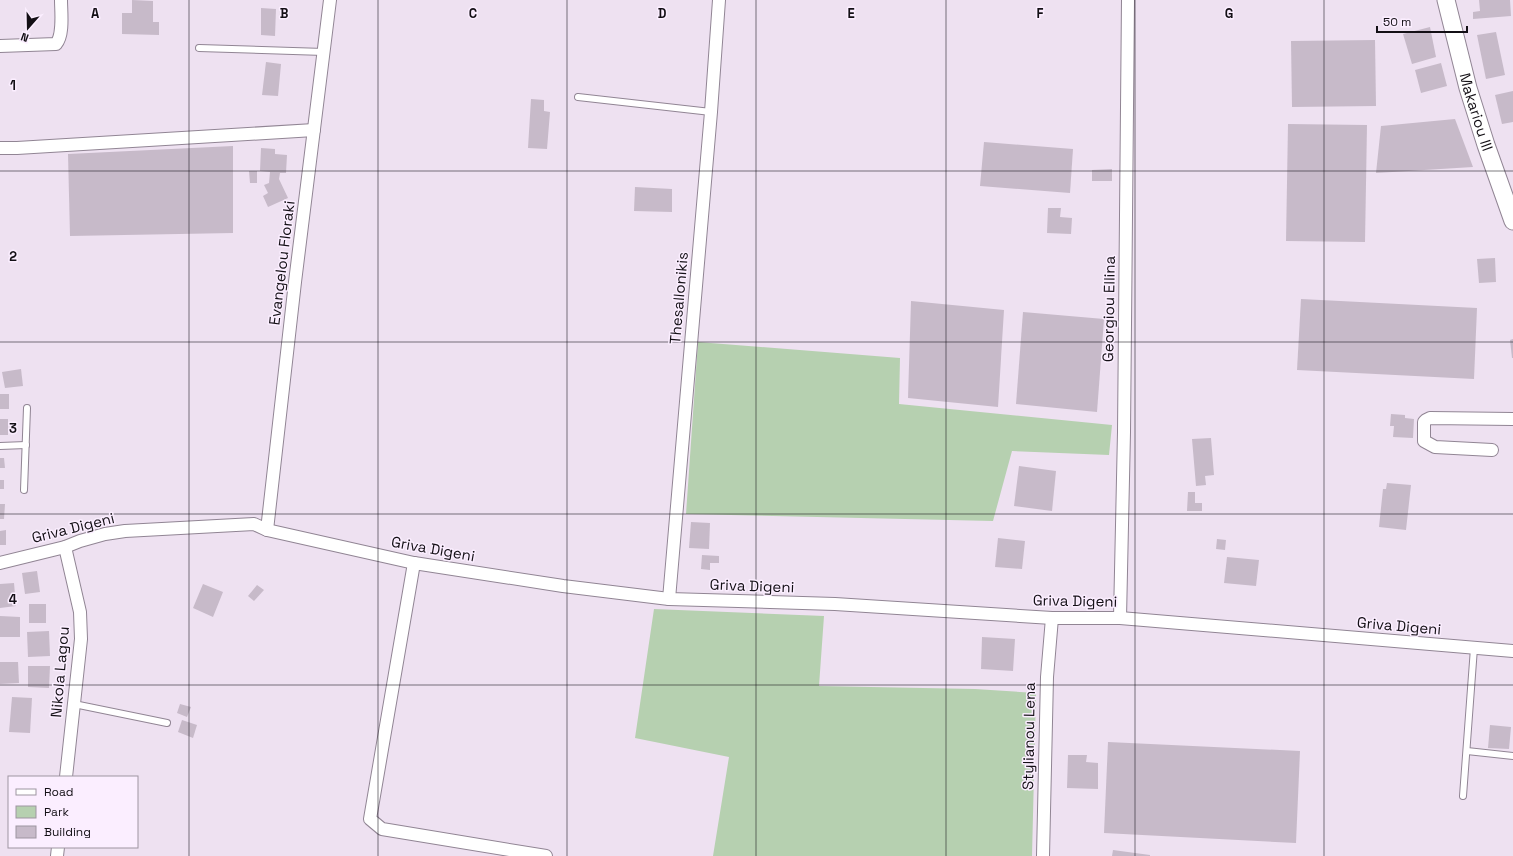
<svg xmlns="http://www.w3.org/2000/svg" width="1513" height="856" viewBox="0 0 1513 856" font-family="'Space Grotesk',sans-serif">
<rect width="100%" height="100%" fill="#eee1f1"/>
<!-- green -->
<g fill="#b6d0b0">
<polygon points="698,342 900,358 899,404 1112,425 1109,455 1012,451 993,521 686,514"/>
<polygon points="654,609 824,616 819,686 975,689 1036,693 1032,856 713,856 729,757 635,738"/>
</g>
<!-- building -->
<g fill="#c7bac9">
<polygon points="132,0 153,1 153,22 159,22 159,35 122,34 122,13 132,13"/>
<polygon points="1479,0 1510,0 1511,16 1473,19 1473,12 1480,11"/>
<polygon points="261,8 276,9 275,36 261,35"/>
<polygon points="1430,27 1436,57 1412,64 1403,34"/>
<polygon points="1496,32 1505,75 1486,79 1477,35"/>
<polygon points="1375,40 1376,106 1292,107 1291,41"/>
<polygon points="266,62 281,64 278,96 262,95"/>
<polygon points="1441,63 1447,86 1421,93 1415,70"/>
<polygon points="1513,91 1513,122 1502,124 1495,95"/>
<polygon points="531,99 544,100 544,111 550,112 547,149 528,148"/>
<polygon points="1455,119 1473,167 1376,173 1381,126"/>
<polygon points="1288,124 1367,125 1365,242 1286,241"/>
<polygon points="984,142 1073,149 1070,193 980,186"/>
<polygon points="233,146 233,233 70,236 68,154"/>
<polygon points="261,148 275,149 275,154 287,155 286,173 280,173 279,179 288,198 268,207 263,196 268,193 264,185 269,183 270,172 260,171"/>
<polygon points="1112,169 1112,181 1092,181 1092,170"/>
<polygon points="249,171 257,171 257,183 250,183"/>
<polygon points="635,187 672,189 672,212 634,211"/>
<polygon points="1048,208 1061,208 1060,217 1072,218 1071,234 1047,233"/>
<polygon points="1495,258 1496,282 1479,283 1477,259"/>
<polygon points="1301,299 1477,308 1474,379 1297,370"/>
<polygon points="911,301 1004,310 998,407 908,398"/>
<polygon points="1023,312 1104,319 1097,412 1016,404"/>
<polygon points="1513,339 1513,358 1512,358 1510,340"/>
<polygon points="21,369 23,386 5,388 2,372"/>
<rect x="0" y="394" width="9" height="15"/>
<polygon points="1391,414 1405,415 1405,418 1414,419 1413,438 1393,437 1394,426 1390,426"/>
<rect x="0" y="419" width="8" height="16"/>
<polygon points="1211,438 1214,475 1205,476 1206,485 1196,486 1192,439"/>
<polygon points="0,458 4,458 5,468 0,468"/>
<polygon points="1019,466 1056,471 1052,511 1014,506"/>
<rect x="0" y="480" width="4" height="9"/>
<polygon points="1387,483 1411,485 1406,530 1379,527 1383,489 1386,489"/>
<polygon points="1188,492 1195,492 1195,503 1202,503 1202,511 1187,511"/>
<polygon points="0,504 5,504 4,519 0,519"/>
<polygon points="691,522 710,523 709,549 689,548"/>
<polygon points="6,530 6,545 0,545 0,531"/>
<polygon points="998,538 1025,541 1022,569 995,567"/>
<polygon points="1217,539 1226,540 1225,550 1216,549"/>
<polygon points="702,555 719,556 719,563 710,563 710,570 701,569"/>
<polygon points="1227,557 1259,560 1256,586 1224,583"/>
<polygon points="37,571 40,592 25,594 22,573"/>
<polygon points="14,583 16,606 0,608 0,584"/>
<polygon points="203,584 223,592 213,617 193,608"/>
<polygon points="257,585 264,590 254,601 248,596"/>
<rect x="29" y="604" width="17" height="19"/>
<polygon points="0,616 20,617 20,637 0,637"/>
<polygon points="49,631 50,656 28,657 27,632"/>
<polygon points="982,637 1015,639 1013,671 981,669"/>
<polygon points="0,662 18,662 19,683 0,684"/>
<polygon points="28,666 50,666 49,688 28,687"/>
<polygon points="12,697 32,698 30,733 9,732"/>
<polygon points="180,704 191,707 187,717 177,713"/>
<polygon points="182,720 197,725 193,738 178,732"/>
<polygon points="1490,725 1511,727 1509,749 1488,748"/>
<polygon points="1108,742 1300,751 1296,843 1104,833"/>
<polygon points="1068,755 1087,755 1086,762 1098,763 1098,789 1067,788"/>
<polygon points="1113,850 1150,855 1150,856 1112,856"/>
</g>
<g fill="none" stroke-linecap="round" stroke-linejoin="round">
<defs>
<g id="lane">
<polyline points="199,48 324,52"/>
<polyline points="578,97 711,112"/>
<polyline points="0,446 26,445"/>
<polyline points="24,490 27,408"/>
<polyline points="74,704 167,723"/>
<polyline points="1467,751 1513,756"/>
<polyline points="1463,796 1474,648"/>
</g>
<g id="street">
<path d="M0,46L56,44C64,35 61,12 61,0"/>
<polyline points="0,148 17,148 314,130"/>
<polyline points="1492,450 1435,447 1424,441 1424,422 1426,420 1430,418 1513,419"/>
<polyline points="267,530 295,282 330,0"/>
<polyline points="65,547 80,612 81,639 66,777"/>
<polyline points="0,563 65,547 80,541 105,534 125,531 254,524 267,530 414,563 563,586 669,599 835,604 1052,618 1120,618 1513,651"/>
<polyline points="414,563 370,819 382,829 546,856"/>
<polyline points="669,599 711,112 719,0"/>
<polyline points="1120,618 1124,432 1128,0"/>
<polyline points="57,856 58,847"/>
<polyline points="1043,856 1047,677 1052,618"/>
</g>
<g id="secondary">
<path id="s1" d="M1446,0L1468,88L1486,145L1513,221"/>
</g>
</defs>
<!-- lane casing -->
<use href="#lane" stroke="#918594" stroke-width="8"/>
<!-- street casing -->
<use href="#street" stroke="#918594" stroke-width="14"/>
<!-- secondary casing -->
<use href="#secondary" stroke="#918594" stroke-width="19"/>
<!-- lane -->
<use href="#lane" stroke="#fff" stroke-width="6"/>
<!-- street -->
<use href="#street" stroke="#fff" stroke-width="12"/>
<!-- secondary -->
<use href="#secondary" stroke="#fff" stroke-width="17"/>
</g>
<!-- grid -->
<path fill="none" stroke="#130f15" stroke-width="1" stroke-opacity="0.55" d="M189,0V856M378,0V856M567,0V856M756,0V856M946,0V856M1135,0V856M1324,0V856M0,171H1513M0,342H1513M0,514H1513M0,685H1513"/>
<g text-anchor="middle" stroke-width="3" stroke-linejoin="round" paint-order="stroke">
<!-- street labels -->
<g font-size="15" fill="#130f15" stroke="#fbeeff">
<text dy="5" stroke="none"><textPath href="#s1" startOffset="116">Makariou III</textPath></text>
<text transform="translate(282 263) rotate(-83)" y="5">Evangelou Floraki</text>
<text transform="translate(679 298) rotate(-85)" y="5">Thesallonikis</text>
<text transform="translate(1109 309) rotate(-89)" y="5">Georgiou Ellina</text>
<text transform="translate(73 528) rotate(-14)" y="5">Griva Digeni</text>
<text transform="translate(433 549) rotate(10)" y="5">Griva Digeni</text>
<text transform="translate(752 586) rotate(2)" y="5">Griva Digeni</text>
<text transform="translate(1075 601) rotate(1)" y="5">Griva Digeni</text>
<text transform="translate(1399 626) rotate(5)" y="5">Griva Digeni</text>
<text transform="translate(60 672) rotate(-85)" y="5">Nikola Lagou</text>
<text transform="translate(1029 736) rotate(-89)" y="5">Stylianou Lena</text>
</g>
</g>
<g font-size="13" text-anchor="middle" font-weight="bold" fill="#130f15" stroke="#fbeeff" stroke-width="3" stroke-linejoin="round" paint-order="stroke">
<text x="95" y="18">A</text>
<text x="284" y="18">B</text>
<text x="473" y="18">C</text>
<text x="662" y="18">D</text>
<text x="851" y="18">E</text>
<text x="1040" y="18">F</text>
<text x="1229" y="18">G</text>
<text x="13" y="90">1</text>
<text x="13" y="261">2</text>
<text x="13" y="433">3</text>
<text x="13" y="604">4</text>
</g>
<!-- legend -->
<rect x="8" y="776" width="130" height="72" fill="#fbeeff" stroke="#9e95a1"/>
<rect x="16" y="789" width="20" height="6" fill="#ffffff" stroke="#9e95a1"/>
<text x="44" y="796" font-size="12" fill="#130f15">Road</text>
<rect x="16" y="806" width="20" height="12" fill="#b6d0b0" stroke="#9e95a1"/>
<text x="44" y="816" font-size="12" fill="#130f15">Park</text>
<rect x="16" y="826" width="20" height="12" fill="#c7bac9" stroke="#9e95a1"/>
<text x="44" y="836" font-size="12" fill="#130f15">Building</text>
<!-- north arrow -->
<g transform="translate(28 28) rotate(200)" stroke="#fbeeff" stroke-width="3" paint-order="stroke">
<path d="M0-3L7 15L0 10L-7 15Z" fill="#130f15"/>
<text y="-6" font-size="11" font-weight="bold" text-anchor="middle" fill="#130f15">N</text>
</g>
<!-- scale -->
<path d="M1377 26v6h90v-6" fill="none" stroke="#130f15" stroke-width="2"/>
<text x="1383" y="26" font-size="12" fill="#130f15" stroke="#fbeeff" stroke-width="3" paint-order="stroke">50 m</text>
</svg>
